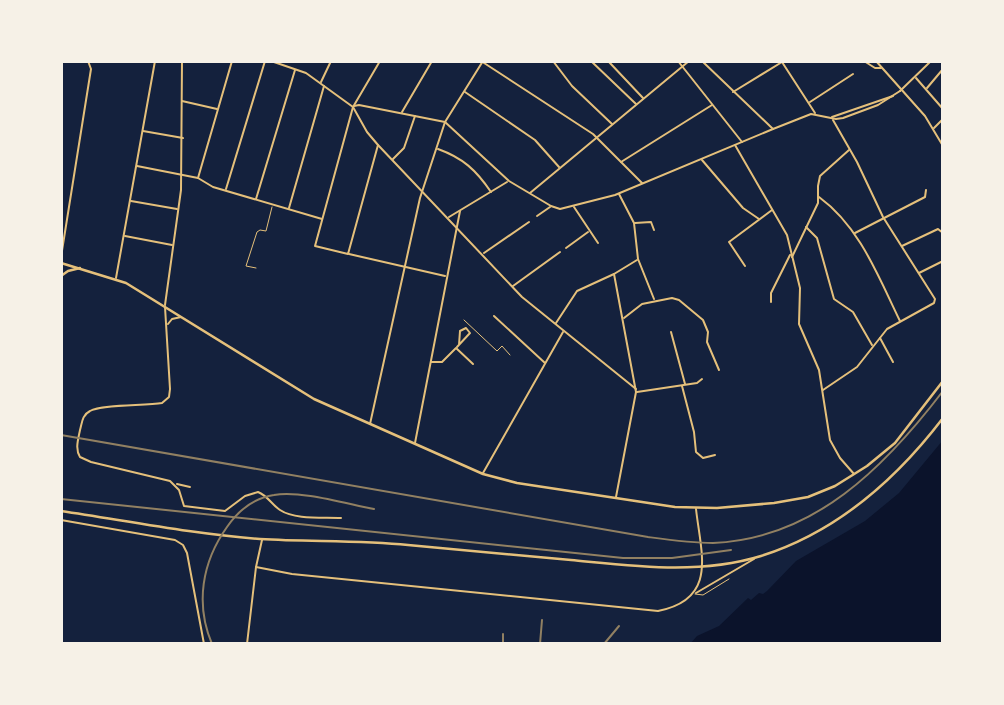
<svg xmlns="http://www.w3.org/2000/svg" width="1004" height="705" viewBox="0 0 1004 705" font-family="'Playfair Display',serif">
<rect width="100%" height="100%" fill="#14213d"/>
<!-- water -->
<polygon fill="#0b132b" points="943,440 943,644 690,644 697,636 719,626 748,598 751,600 759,593 763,594 767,591 796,561 865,521 899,493"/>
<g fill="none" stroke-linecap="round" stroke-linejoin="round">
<!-- service -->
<g stroke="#e5c07b" stroke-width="1">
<polyline points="256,268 246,266 257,232 260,230 266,231 272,207"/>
<polyline points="695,594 703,595 729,579"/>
</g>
<!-- pedestrian -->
<polyline stroke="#e5c07b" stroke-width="1" points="464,320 497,351 502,346 510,355"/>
<!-- minor -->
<g stroke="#e5c07b" stroke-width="2">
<polyline points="271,61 306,73 353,107 367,132 378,145 522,297 636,389"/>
<polyline points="481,61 593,134 642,183"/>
<polyline points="553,61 572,86 612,124"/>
<polyline points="591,61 636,104"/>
<polyline points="678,61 742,142"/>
<polyline points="700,61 701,62"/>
<polyline points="864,61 875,68 881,68"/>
<polyline points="609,62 643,98"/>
<polyline points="782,62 815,113"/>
<polyline points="916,78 943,109"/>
<polyline points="321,82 331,61"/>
<polyline points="927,88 943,69"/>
<polyline points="900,91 931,61"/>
<polyline points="465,92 535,140 559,167"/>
<polyline points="733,92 782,62"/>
<polyline points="182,101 217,109"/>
<polyline points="810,102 853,74"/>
<polyline points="354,106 359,105 445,122 509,181 551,206 560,209 615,195 773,129"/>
<polyline points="402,112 432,61"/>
<polyline points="934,128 943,119"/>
<polyline points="143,131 183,138"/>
<polyline points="378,145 348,254 315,246 353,107 380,61"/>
<polyline points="735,145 787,235 800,288 799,324 819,370 830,440 840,458 854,474"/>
<path d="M438,149C463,158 476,170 491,192"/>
<polyline points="393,159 404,148 415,116"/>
<polyline points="702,160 743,208 759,219"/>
<polyline points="621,162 712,105"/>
<polyline points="137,166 198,178 213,187 322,219"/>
<polyline points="198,178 232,61"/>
<polyline points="226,189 265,61"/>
<polyline points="530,193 689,61"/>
<polyline points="619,194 634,223 638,259 654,299"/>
<path d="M819,197C860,227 878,276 900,321"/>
<polyline points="256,199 295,70"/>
<polyline points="131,201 177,209"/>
<polyline points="574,207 598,243"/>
<polyline points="289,208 324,86"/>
<polyline points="537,216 550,207"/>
<polyline points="449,217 507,182"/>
<polyline points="635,223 651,222 654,230"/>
<polyline points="806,227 817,238 834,299 853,312 872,345"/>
<polyline points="855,233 925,197 926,190"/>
<polyline points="125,236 172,245"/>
<polyline points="902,246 938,229 943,233"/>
<polyline points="566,248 588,232"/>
<polyline points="484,253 529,222"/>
<polyline points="349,254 445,276"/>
<polyline points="61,257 91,69 88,61"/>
<polyline points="792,257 818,203 818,186 820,176 849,150"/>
<polyline points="745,266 729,242 772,210"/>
<polyline points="919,273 943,261"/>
<polyline points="614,274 636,392 616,497"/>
<polyline points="116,278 155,61"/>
<polyline points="513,286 560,252"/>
<polyline points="771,302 771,293 790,255"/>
<path d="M165,307L170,389L169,397L162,403C146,406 102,404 90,411C82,415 82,423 80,430C78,440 75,449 80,457L91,462L170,481L179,490L184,506L225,511L245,496L258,492C268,496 271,504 280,510C295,520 323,517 341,518"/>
<polyline points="494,316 545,363"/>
<polyline points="624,318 642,304 672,298 679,300 703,320 708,332 707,342 719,370"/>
<polyline points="556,323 577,291 614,274 637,260"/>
<polyline points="168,324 172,319 181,317"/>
<polyline points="671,332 685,384"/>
<polyline points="880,338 893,362"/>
<polyline points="457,347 470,333 466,328 460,331 459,345"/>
<polyline points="431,362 442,362 456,348 473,364"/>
<polyline points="682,386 694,432 696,452 703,458 715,455"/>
<polyline points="823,390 857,367 887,329 934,303 935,299 883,217 857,162 833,120"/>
<polyline points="637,392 697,383 702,379"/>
<polyline points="370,424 420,198 445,122 483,61"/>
<polyline points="415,443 460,211"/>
<polyline points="483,473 563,332"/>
<polyline points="177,484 190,487"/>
<polyline points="61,520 175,540 183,545 187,553 204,644"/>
<path d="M256,567L292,574L658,611C718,599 701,554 696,509"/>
<polyline points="696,593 754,559"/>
<polyline points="247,644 256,567 262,540"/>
</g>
<!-- tertiary -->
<g stroke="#e5c07b" stroke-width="2">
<polyline points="702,61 773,129 811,114 836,119 843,118 878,105 900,91"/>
<polyline points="876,61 925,116 943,146"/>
<polyline points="832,117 893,96"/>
<polyline points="165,305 181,190 182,61"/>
</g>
<!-- secondary -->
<g stroke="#e5c07b" stroke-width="2.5">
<polyline points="61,263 126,283 314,399 483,474 517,483 675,507 717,508 774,503 808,497 835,486 867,466 895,443 943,381"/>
<polyline points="61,276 68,271 80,268"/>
</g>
<!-- primary -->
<path stroke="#e5c07b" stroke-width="2.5" d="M61,511C128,521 193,534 260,539C310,542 359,540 408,545C463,550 517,555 571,560C634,566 699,575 761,556C837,532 895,481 943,418"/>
<!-- rail -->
<g stroke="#918062" stroke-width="2">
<path d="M61,435L648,537C670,540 691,543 713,543C814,539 885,467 943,391"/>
<polyline points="61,499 623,558 672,558 731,550"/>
<path d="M212,644C195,604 202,562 227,527C238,511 254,498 274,495C300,490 347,504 374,509"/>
<polyline points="503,644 503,634"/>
<polyline points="540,644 542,620"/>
<polyline points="604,644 619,626"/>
</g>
</g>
<!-- border -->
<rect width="1004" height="705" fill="none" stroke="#f6f1e7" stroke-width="126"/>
</svg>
